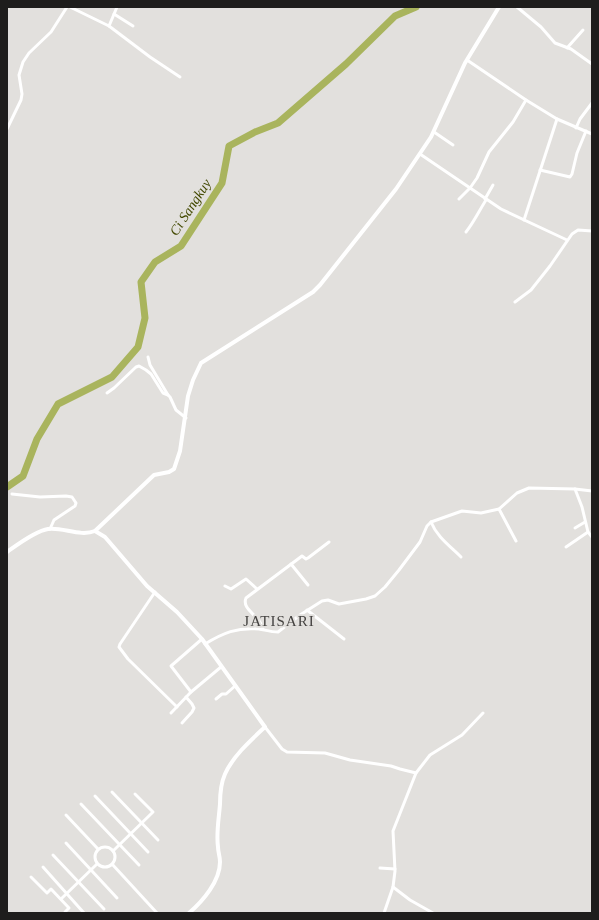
<svg xmlns="http://www.w3.org/2000/svg" width="599" height="920" viewBox="0 0 599 920" font-family="'Times New Roman',serif">
<rect width="100%" height="100%" fill="#e2e0dd"/>
<g fill="none" stroke-linecap="round" stroke-linejoin="round">
<!-- river -->
<polyline stroke="#a9b45d" stroke-width="7" points="7,487 23,476 37,439 58,404 112,377 138,347 145,318 141,282 155,262 181,246 222,183 229,146 255,132 278,123 346,64 395,16 416,7"/>
<!-- minor -->
<g stroke="#fff" stroke-width="3">
<polyline points="70,7 109,26 117,7"/>
<polyline points="517,7 541,27 555,43 571,49 592,64"/>
<polyline points="114,14 133,26"/>
<polyline points="109,26 150,57 180,77"/>
<polyline points="567,48 583,30"/>
<polyline points="467,60 526,100 557,119 592,134"/>
<polyline points="576,128 580,119 592,103"/>
<polyline points="7,129 21,100 22,94 19,75 23,62 29,53 51,32 67,7"/>
<polyline points="434,132 453,145"/>
<polyline points="420,154 501,209 567,240"/>
<polyline points="540,170 570,177 572,174 577,153 586,131"/>
<polyline points="459,199 470,188 477,178 489,152 513,122 526,100"/>
<polyline points="485,199 493,185"/>
<polyline points="524,220 557,119"/>
<path d="M466,232C474,222 479,211 486,200"/>
<polyline points="515,302 531,290 550,266 572,234 578,230 592,231"/>
<polyline points="148,357 150,365 168,395"/>
<polyline points="107,393 114,388 136,367 139,366 146,370 151,374 163,393 168,395 170,397 176,410 186,418"/>
<polyline points="575,489 582,507 588,532 592,537"/>
<polyline points="12,494 40,497 66,496 72,497 76,503 75,506 54,520 50,529"/>
<polyline points="499,509 516,541"/>
<path d="M431,522C437,537 450,546 461,557"/>
<polyline points="575,528 585,522"/>
<polyline points="566,547 588,532"/>
<polyline points="291,564 308,585"/>
<polyline points="225,586 231,589 246,579 257,589"/>
<polyline points="155,592 120,644 119,647 128,659 177,707"/>
<polyline points="307,610 344,639"/>
<path d="M263,629C261,616 241,610 246,598L302,556L306,559L308,558L329,542"/>
<path d="M205,644C223,633 237,627 259,629C265,630 271,632 278,632L300,615L322,601L328,600L339,604L366,599L375,596L385,587L399,570L420,542L427,526L431,522L462,511L481,513L499,509L517,493L529,488L575,489L592,491"/>
<polyline points="191,692 171,666 202,639"/>
<polyline points="216,699 222,694 226,694 235,686"/>
<polyline points="171,713 191,692 221,667"/>
<polyline points="182,723 192,712 194,708 192,704 186,697"/>
<polyline points="265,727 282,749 287,752 325,753 350,760 391,766 400,769 416,773"/>
<polyline points="112,792 158,840"/>
<polyline points="95,796 148,852"/>
<polyline points="81,804 139,865"/>
<polyline points="66,815 98,849"/>
<polyline points="66,843 117,898"/>
<circle cx="105" cy="857" r="10"/>
<polyline points="113,851 153,812 135,794"/>
<polyline points="53,855 104,909"/>
<polyline points="112,864 157,913"/>
<polyline points="43,867 84,913"/>
<polyline points="380,868 395,869"/>
<polyline points="31,877 47,893 51,889 69,908 65,912 66,913"/>
<polyline points="393,887 410,900 433,913"/>
<polyline points="61,899 97,864"/>
<polyline points="384,913 393,887 395,871 393,831 416,773 430,755 462,735 483,713"/>
</g>
<!-- tertiary -->
<g stroke="#fff" stroke-width="4">
<path d="M95,531L105,537L147,586L177,612L202,639L265,727C251,740 233,756 225,774C221,783 220,794 220,804C219,818 216,833 218,847C218,852 220,856 220,862C220,881 203,901 189,913"/>
<path d="M7,552C17,545 35,531 48,529C63,527 80,537 95,531L154,475L169,472L174,469L180,451L188,396L193,380L201,363L313,292L320,285L396,189L431,137L465,63L499,7"/>
</g>
</g>
<g text-anchor="middle" stroke-width="3.5" stroke-linejoin="round" paint-order="stroke">
<!-- water labels -->
<g font-size="14" font-style="italic" fill="#434902" stroke="#e2e0dd">
<text transform="translate(190 207) rotate(-57)" y="5">Ci Sangkuy</text>
</g>
<!-- quarter labels -->
<g font-size="15" letter-spacing="1" fill="#444240" stroke="#e2e0dd">
<text x="279" y="626">JATISARI</text>
</g>
</g>
<!-- border -->
<rect width="599" height="920" fill="none" stroke="#1e1d1c" stroke-width="16"/>
</svg>
